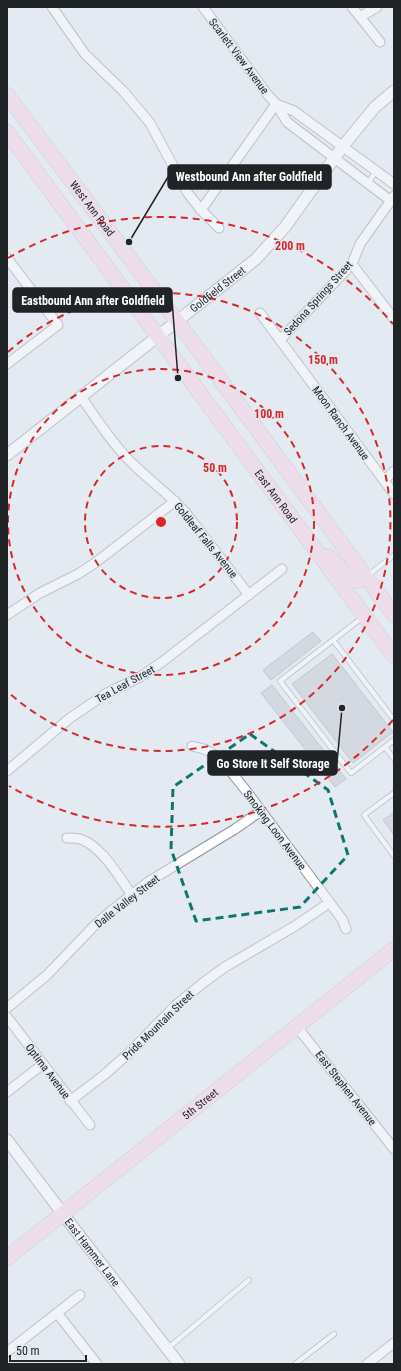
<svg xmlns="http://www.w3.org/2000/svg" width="401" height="1371" viewBox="0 0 401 1371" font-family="'Roboto Condensed',sans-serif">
<rect width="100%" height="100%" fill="#e4eaf2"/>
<!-- building -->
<g fill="#bec4cc" stroke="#969ca3">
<polygon points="313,632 321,641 271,680 263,670"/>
<polygon points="332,654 393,732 353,763 292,684"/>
<polygon points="272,685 346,779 335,787 261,693"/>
<polygon points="394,812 394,835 383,820"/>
</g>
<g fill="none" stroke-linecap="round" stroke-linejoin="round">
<defs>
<g id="service">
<polyline points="368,183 376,171"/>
<polyline points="367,576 394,555"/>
<polyline points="363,617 280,681 351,773 394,740"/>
<polyline points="333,640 394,720"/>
<polyline points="385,747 394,759"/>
<polyline points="394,793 364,815 394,856"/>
<polyline points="167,1349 249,1280"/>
<polyline points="295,1364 334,1334"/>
</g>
<g id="minor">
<polyline points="52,7 85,54 124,92 150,123 187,192 201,210 219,228"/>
<polyline points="203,7 268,95 276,104 287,122 391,201"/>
<polyline points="352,7 380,42"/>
<polyline points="360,17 377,7"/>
<polyline points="276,104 294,111 394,184"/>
<polyline points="201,210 276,104"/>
<polyline points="7,258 58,325 7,364"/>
<polyline points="352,264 394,319"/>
<polyline points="260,313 394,494"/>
<polyline points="280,340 352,264 360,244 394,196"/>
<path d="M81,397C97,419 112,444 132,463C149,480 169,494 186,513L249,595"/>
<polyline points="384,480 394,471"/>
<polyline points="7,615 40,593 78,574 95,563 175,501"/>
<path d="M192,746C196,747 200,748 204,749C221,756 233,775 244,788L342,919L346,929"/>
<polyline points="7,771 70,718 107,693 140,677 162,662 282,569"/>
<path d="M67,838C71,838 76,838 80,839C102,846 119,877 132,895"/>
<polyline points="7,1008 47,975 95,925 111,911 148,882 235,829 261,811"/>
<polyline points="7,1017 90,1125"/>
<polyline points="297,1027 394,1149"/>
<polyline points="7,1092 43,1064"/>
<polyline points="70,1101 104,1075 129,1053 176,1005 203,983 225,967 295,926 329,903"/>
<polyline points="57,1313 97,1364"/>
<polyline points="7,1352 80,1295"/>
<polyline points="367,1364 394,1343"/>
</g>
<g id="tertiary">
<path id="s1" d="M7,455L256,259L285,227L343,146L375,107L394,91"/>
<path id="s2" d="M7,1140L79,1235L179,1364"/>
</g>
<g id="primary">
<path id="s3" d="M7,95L177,321L394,615"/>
<path id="s4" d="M7,132L394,656"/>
<polyline points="328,556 350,578 357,581 366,577"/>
<path id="s5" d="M7,1258L394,949"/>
</g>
</defs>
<!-- service casing -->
<use href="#service" stroke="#8d939a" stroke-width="6"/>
<!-- minor casing -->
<use href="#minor" stroke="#8d939a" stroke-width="11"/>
<!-- tertiary casing -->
<use href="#tertiary" stroke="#8d939a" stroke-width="13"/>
<!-- primary casing -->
<use href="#primary" stroke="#c5c6c7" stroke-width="16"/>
<!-- service -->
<use href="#service" stroke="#fff" stroke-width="4.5"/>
<!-- minor -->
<use href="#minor" stroke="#fff" stroke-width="9"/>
<!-- tertiary -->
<use href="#tertiary" stroke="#fff" stroke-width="11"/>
<!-- primary -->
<use href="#primary" stroke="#fbd1e4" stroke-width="14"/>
</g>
<!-- marked area -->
<path d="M0 0H401V1371H0ZM250,734L328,790L348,855L300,907L196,921L171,849L173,787Z" fill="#e4eaf2" fill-opacity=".55" fill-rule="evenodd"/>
<path fill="none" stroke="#0f766e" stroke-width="3" stroke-dasharray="8 5" stroke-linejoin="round" d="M250,734L328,790L348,855L300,907L196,921L171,849L173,787Z"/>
<!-- distance rings -->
<g fill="none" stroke="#d62828" stroke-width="2" stroke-dasharray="7 5">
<circle cx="161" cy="522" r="76"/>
<circle cx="161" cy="522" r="153"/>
<path d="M8 352A229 229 0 1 1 8 692"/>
<path d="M393 720A305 305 0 0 1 9 786M8 258A305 305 0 0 1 393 324"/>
</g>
<g text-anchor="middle" stroke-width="3" stroke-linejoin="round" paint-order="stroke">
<!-- street labels -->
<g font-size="11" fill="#212427" stroke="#e4eaf2">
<text transform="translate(239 56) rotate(53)" y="4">Scarlett View Avenue</text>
<text dy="4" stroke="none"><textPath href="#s3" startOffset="142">West Ann Road</textPath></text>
<text dy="4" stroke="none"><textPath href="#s1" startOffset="268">Goldfield Street</textPath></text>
<text transform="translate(318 298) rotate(-48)" y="4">Sedona Springs Street</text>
<text transform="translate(341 423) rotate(54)" y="4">Moon Ranch Avenue</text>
<text dy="4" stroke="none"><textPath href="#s4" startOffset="453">East Ann Road</textPath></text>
<text transform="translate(206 540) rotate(51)" y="4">Goldleaf Falls Avenue</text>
<text transform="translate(125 684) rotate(-29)" y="4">Tea Leaf Street</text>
<text transform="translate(275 830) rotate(53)" y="4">Smoking Loon Avenue</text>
<text transform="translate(127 901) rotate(-38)" y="4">Dalle Valley Street</text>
<text transform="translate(158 1025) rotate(-44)" y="4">Pride Mountain Street</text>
<text transform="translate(48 1071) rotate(53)" y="4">Optima Avenue</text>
<text transform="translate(346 1088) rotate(52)" y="4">East Stephen Avenue</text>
<text dy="4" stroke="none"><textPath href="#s5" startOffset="247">5th Street</textPath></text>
<text dy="4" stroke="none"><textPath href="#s2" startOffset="141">East Hammer Lane</textPath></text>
</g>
</g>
<circle cx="161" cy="522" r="6" fill="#d62828" stroke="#e4eaf2" stroke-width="2"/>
<g font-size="12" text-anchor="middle" font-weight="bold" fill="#d62828" stroke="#e4eaf2" stroke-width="3" stroke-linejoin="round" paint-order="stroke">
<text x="290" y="250">200 m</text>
<text x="323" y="364">150 m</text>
<text x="269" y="418">100 m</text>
<text x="215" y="472">50 m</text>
</g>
<!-- callouts -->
<path fill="none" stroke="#212427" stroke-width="1.5" d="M129 242L168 177M178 378L172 300M342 708L337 763"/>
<g fill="#212427" stroke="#e4eaf2" stroke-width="1.5">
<circle cx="129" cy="242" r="4"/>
<circle cx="178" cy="378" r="4"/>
<circle cx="342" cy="708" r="4"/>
</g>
<g fill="#212427" stroke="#212427" stroke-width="1.5">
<rect x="168" y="165" width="163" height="24" rx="4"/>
<rect x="13" y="288" width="159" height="24" rx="4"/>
<rect x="208" y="751" width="129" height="24" rx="4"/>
</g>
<g font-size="12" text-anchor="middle" font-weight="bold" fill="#fff">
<text x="249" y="181">Westbound Ann after Goldfield</text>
<text x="93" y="305">Eastbound Ann after Goldfield</text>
<text x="273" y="768">Go Store It Self Storage</text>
</g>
<!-- border -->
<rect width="401" height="1371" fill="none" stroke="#212427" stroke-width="16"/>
<!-- scale -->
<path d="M10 1355v6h76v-6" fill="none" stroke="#212427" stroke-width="2"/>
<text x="16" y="1355" font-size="12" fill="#212427" stroke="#e4eaf2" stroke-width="3" paint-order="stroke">50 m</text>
</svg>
